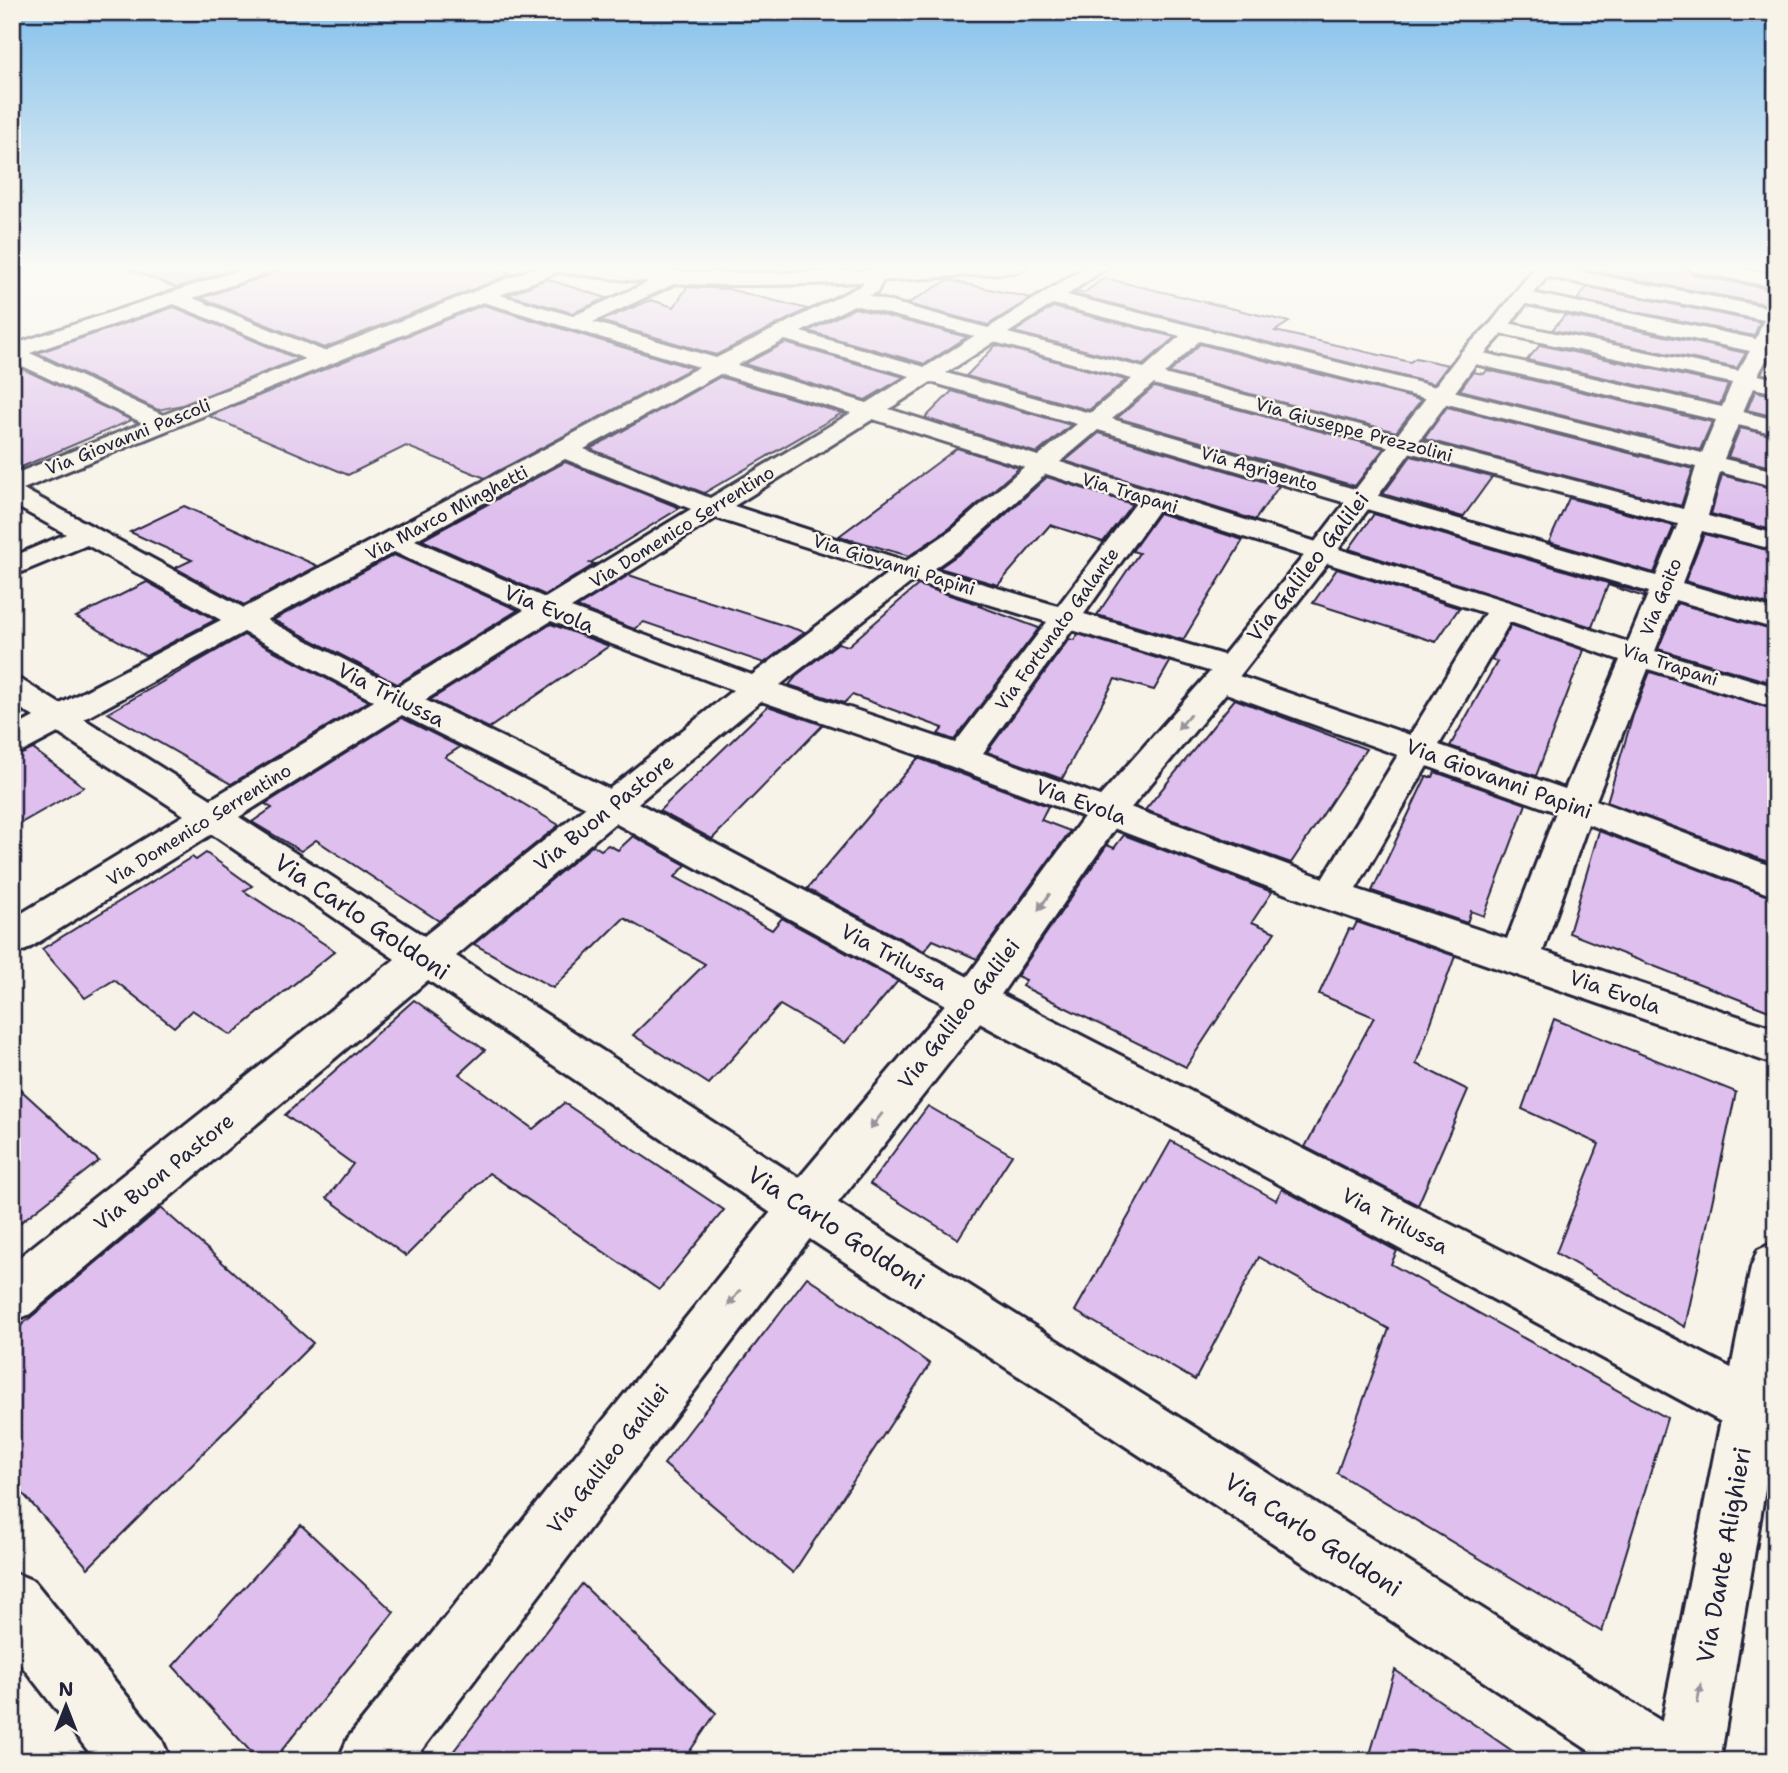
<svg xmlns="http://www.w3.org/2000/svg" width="1788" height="1773" viewBox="0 0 1788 1773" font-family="'Shantell Sans',sans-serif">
<rect width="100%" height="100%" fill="#f7f3e8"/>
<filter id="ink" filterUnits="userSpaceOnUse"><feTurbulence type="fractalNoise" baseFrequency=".0143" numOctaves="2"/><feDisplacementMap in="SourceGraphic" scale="14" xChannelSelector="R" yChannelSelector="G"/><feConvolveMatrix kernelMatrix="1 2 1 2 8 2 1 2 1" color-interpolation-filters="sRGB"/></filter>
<g filter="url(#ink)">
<!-- building -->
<g fill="#debfed" stroke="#22223b" stroke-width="2">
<polygon points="132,266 243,266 177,288 131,270"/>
<polygon points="281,266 488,266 512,274 324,348 201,298 277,272"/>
<polygon points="1605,266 1684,266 1695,275 1776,290 1776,306 1600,273"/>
<polygon points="1104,278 1289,322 1275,331 1410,362 1416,358 1448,365 1434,384 1073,294 1077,292 1084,293"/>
<polygon points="546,279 607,298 573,313 508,295"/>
<polygon points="948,280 1031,298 988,325 907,304"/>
<polygon points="687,287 728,289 808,309 716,355 600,321 651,300 674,307"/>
<polygon points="1587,287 1760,322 1754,336 1577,300"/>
<polygon points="483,305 692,368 485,478 406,446 348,475 209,416"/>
<polygon points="174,307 298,359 182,405 158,410 37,353"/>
<polygon points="1053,307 1175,337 1143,365 1014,332"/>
<polygon points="855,308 967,337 925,364 808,331"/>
<polygon points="1565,315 1746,353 1737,368 1552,330"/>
<polygon points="785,343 904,377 865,400 744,364"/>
<polygon points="1200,344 1421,400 1396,432 1169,373"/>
<polygon points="996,345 1126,380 1089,410 966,376"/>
<polygon points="1540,345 1728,385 1720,404 1527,360"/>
<polygon points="12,364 132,420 12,471"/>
<polygon points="1487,370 1514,376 1712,422 1700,450 1460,390 1473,372 1484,374"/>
<polygon points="720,377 842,413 704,493 590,449"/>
<polygon points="1154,387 1384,448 1355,486 1117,418"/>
<polygon points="952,391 1071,425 1037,453 925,418"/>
<polygon points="1755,391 1776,396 1776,417 1747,410"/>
<polygon points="1447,407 1693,469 1681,506 1424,439"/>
<polygon points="1740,428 1776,436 1776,468 1728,457"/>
<polygon points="1099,433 1279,486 1255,520 1065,461"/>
<polygon points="957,448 1019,468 950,528 909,556 839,536"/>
<polygon points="1411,456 1492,477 1463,517 1383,494"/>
<polygon points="565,462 680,508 590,563 595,564 545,595 422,540"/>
<polygon points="1722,475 1776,489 1776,531 1711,514"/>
<polygon points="1047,477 1132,504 1103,542 1050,525 998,585 939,568 973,544"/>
<polygon points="1569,498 1674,526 1654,573 1549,542"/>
<polygon points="184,506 235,529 318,566 244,605 175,568 192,560 130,532"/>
<polygon points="1159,513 1243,540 1183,640 1097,615 1139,553 1132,551"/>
<polygon points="1374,514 1645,594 1644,597 1608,585 1592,627 1349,549"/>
<polygon points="1704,534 1776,552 1776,607 1685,581"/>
<polygon points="394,555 518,610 397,684 273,620"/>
<polygon points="1337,569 1459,608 1436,642 1313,603"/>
<polygon points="629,575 685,594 805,632 764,663 644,622 634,629 577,607"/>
<polygon points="147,582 215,620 146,656 76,617"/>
<polygon points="918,585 981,605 979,606 1039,628 954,740 938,734 943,728 852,695 844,703 789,685 798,674 838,643 848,646"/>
<polygon points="1677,603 1776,631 1776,684 1658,649"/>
<polygon points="551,624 609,646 489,728 430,700"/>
<polygon points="1511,625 1584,650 1536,776 1450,746 1497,662 1491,660"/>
<polygon points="1078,634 1170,662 1154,690 1115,679 1062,779 987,752 1069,639 1074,640"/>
<polygon points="244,635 369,701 231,784 108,713"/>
<polygon points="1650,672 1776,710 1776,865 1607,802 1634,712"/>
<polygon points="1235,699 1366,749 1291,863 1145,810"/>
<polygon points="768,706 823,725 712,839 659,811"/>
<polygon points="402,718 460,747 445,757 559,825 439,921 316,840 301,851 252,822 272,808 265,804"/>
<polygon points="33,749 84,787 12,828 12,756"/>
<polygon points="918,758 1048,806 1041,820 1070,831 977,959 933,940 924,951 807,889"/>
<polygon points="1435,772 1526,804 1484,916 1471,911 1467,923 1372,891 1426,777 1433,777"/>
<polygon points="1599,831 1776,899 1776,963 1769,1011 1569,933"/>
<polygon points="1124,835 1272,892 1252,922 1275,932 1186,1067 1022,986 1026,980 1017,976 1107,845 1114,848"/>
<polygon points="633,836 686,865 675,877 772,930 782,918 898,981 845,1043 780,1005 709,1084 633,1035 705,964 624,918 553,988 474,944 593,845 601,850 608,845 618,850"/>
<polygon points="206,853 252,886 244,891 335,951 231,1035 192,1010 174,1027 114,980 85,998 42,949 192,857 196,860"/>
<polygon points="1357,922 1455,956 1416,1064 1468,1090 1418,1205 1305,1147 1374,1017 1319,994 1349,929 1353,930"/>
<polygon points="414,1000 485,1050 459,1074 533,1129 564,1103 724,1210 659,1290 489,1173 406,1256 327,1198 353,1164 285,1115"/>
<polygon points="1554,1019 1736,1092 1685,1327 1556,1253 1599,1144 1522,1109"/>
<polygon points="12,1082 99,1161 12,1229"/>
<polygon points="928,1106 1012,1155 958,1239 870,1184"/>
<polygon points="1171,1141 1276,1200 1282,1189 1397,1251 1391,1264 1667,1418 1602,1632 1337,1473 1389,1329 1259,1257 1195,1380 1075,1311"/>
<polygon points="161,1208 313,1343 88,1568 12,1481 12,1333"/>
<polygon points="807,1277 930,1364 793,1573 664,1464"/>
<polygon points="301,1525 394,1612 273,1761 259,1761 173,1666"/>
<polygon points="582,1584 716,1713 683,1761 446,1761"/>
<polygon points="1395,1670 1527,1761 1368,1761"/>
</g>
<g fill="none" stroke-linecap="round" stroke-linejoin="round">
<defs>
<g id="minor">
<path d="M251,266H278L276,270L193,298L324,351L539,266H565L563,270L500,295L573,316L669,273L679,279L676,283L593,322L716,358L862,285L868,273L875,271L885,277L877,292L869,296L988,328L1087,266H1109L1067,295L1702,453L1716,420L1462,361L1459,356L1462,351L1470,350L1722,407L1732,383L1498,333L1491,331L1488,327L1491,323L1498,321L1738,371L1750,351L1522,303L1515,301L1512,297L1515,293L1522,291L1756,339L1764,320L1543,276L1534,270L1537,266H1551L1776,309V356L1769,355L1758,375L1776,379V393L1753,388L1743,412L1776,420V434L1738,425L1724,459L1776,471V487L1720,472L1708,516L1776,534V550L1702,531L1682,583L1776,610V629L1675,600L1655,651L1776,687V708L1648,669L1596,800L1776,868V897L1588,824L1543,951L1776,1029V1065L1318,906L950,766L761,701L638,803L989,988L1776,1391V1446L1753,1439L959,1012L615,823L456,956L821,1192L1688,1738L1698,1761H1605L787,1224L428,980L30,1314L12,1322V1263L395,959L212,834L26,950L12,954V919L184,815L58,733L24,751L12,754V729L34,717L12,703V678L23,681L60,704L221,620L87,545L12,576V557L66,534L12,504V475L143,423L12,361V345ZM483,302L699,367L244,608L23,489ZM174,304L305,359L163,415L30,353ZM1053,304L1180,336L1144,368L1008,333ZM854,305L974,336L925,367L801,332ZM785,340L910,376L867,403L737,365ZM1199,341L1696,467L1683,509L1164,374ZM994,342L1132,379L1090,413L946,373ZM720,374L851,413L710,498L584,449ZM931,382L1077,424L1038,456L889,409ZM1153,384L1678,524L1656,576L1112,419ZM873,419L1024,467L952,530L906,561L734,506ZM1098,430L1649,592L1628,642L1512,603L1060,462ZM565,459L691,509L545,598L415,540ZM1046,474L1136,503L1058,606L933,569L971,542ZM1158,510L1485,613L1410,735L1236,675L1245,667L1240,660L1084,614ZM716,518L888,573L752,675L571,608ZM394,552L524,610L397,687L267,620ZM913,581L1047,622L955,743L780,685ZM551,621L733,690L609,789L425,700ZM1510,622L1620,660L1565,789L1439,745ZM1072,630L1212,672L1204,680L1209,687L1398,755L1323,878L983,753ZM244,632L374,701L211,799L84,719ZM402,715L586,807L424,936L239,817ZM1427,766L1556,812L1507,939L1356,889Z"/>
<polygon points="1686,266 1725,266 1776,275 1776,287 1695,272"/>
<polygon points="12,1572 34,1581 161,1738 171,1761 96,1761 12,1653"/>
</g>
<g id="tertiary">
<path d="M552,266C612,266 673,273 733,273C831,274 929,265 1027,266L1018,272C876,281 733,294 592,276C580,274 559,275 552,266Z"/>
<polygon points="1536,266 1555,266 1505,331 1478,361 1331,559 1231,687 1120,821 989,1012 821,1224 413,1761 338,1761 348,1738 787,1192 959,988 1094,803 1209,673 1311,547 1462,351 1491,323"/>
<polygon points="1776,1242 1776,1423 1720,1761 1654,1761 1751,1267 1758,1250"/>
</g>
</defs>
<!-- minor casing -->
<use href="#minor" stroke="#22223b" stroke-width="6"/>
<!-- tertiary casing -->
<use href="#tertiary" stroke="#22223b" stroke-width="6"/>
<!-- minor -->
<use href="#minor" fill="#f7f3e8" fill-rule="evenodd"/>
<!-- tertiary -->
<use href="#tertiary" fill="#f7f3e8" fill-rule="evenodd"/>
</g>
<!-- one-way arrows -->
<defs><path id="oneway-solid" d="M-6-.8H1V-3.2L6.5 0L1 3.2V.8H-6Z" transform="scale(1.75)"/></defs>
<g fill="#97959a">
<use href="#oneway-solid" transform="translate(1184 722) rotate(130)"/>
<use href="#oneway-solid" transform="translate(1044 902) rotate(125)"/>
<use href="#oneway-solid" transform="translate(876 1121) rotate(129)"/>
<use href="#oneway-solid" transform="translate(734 1298) rotate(128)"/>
<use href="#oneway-solid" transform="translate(1699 1694) rotate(-80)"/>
</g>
</g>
<!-- sky -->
<linearGradient id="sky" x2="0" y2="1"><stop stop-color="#85c1ec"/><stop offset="0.52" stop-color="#fbfaf5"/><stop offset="1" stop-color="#fbfaf5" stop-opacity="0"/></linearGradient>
<rect width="1788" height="514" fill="url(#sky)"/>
<g text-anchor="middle" stroke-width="5" stroke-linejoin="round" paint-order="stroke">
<!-- far-street labels -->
<g font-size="18" fill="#22223b" stroke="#f7f3e8">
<text transform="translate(1354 430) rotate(15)" y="6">Via Giuseppe Prezzolini</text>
<text transform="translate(128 437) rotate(-22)" y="6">Via Giovanni Pascoli</text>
<text transform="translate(1259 469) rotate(16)" y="6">Via Agrigento</text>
<text transform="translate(1130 493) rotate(17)" y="6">Via Trapani</text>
<text transform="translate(447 513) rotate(-28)" y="6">Via Marco Minghetti</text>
<text transform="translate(682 527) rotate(-32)" y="6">Via Domenico Serrentino</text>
<text transform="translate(894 565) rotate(17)" y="6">Via Giovanni Papini</text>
<text transform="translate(1661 597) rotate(-68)" y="6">Via Goito</text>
<text transform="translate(1057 629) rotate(-54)" y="6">Via Fortunato Galante</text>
<text transform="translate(1670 665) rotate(18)" y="6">Via Trapani</text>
<text transform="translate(199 825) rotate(-32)" y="6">Via Domenico Serrentino</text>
</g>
<!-- street labels -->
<g font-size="21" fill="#22223b" stroke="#f7f3e8">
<text transform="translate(1308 567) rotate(-52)" y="7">Via Galileo Galilei</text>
<text transform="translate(549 609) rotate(22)" y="7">Via Evola</text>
<text transform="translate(391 695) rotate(27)" y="7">Via Trilussa</text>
<text transform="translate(1499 779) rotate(20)" y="7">Via Giovanni Papini</text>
<text transform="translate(1081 802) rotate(20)" y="7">Via Evola</text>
<text transform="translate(604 813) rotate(-39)" y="7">Via Buon Pastore</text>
<text transform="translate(894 957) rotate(28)" y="7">Via Trilussa</text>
<text transform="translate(1615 992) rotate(19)" y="7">Via Evola</text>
<text transform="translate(959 1014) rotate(-52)" y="7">Via Galileo Galilei</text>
<text transform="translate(164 1172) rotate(-39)" y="7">Via Buon Pastore</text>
<text transform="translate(1395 1221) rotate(28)" y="7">Via Trilussa</text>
<text transform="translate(608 1459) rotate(-52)" y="7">Via Galileo Galilei</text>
</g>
<!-- near-street labels -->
<g font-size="24" fill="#22223b" stroke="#f7f3e8">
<text transform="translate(362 917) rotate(34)" y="8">Via Carlo Goldoni</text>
<text transform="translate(836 1228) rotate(33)" y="8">Via Carlo Goldoni</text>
<text transform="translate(1313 1535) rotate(33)" y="8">Via Carlo Goldoni</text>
<text transform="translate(1724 1555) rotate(-80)" y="8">Via Dante Alighieri</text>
</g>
</g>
<!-- margin -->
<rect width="1788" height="1773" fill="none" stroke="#f7f3e8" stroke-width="42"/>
<rect x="21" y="21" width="1746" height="1731" fill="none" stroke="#22223b" stroke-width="2.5" filter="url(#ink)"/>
<!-- north arrow -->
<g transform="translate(66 1706)" stroke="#f7f3e8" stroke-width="5" paint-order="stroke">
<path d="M0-5L12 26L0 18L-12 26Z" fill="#22223b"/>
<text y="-10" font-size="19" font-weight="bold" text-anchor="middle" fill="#22223b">N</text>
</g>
</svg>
